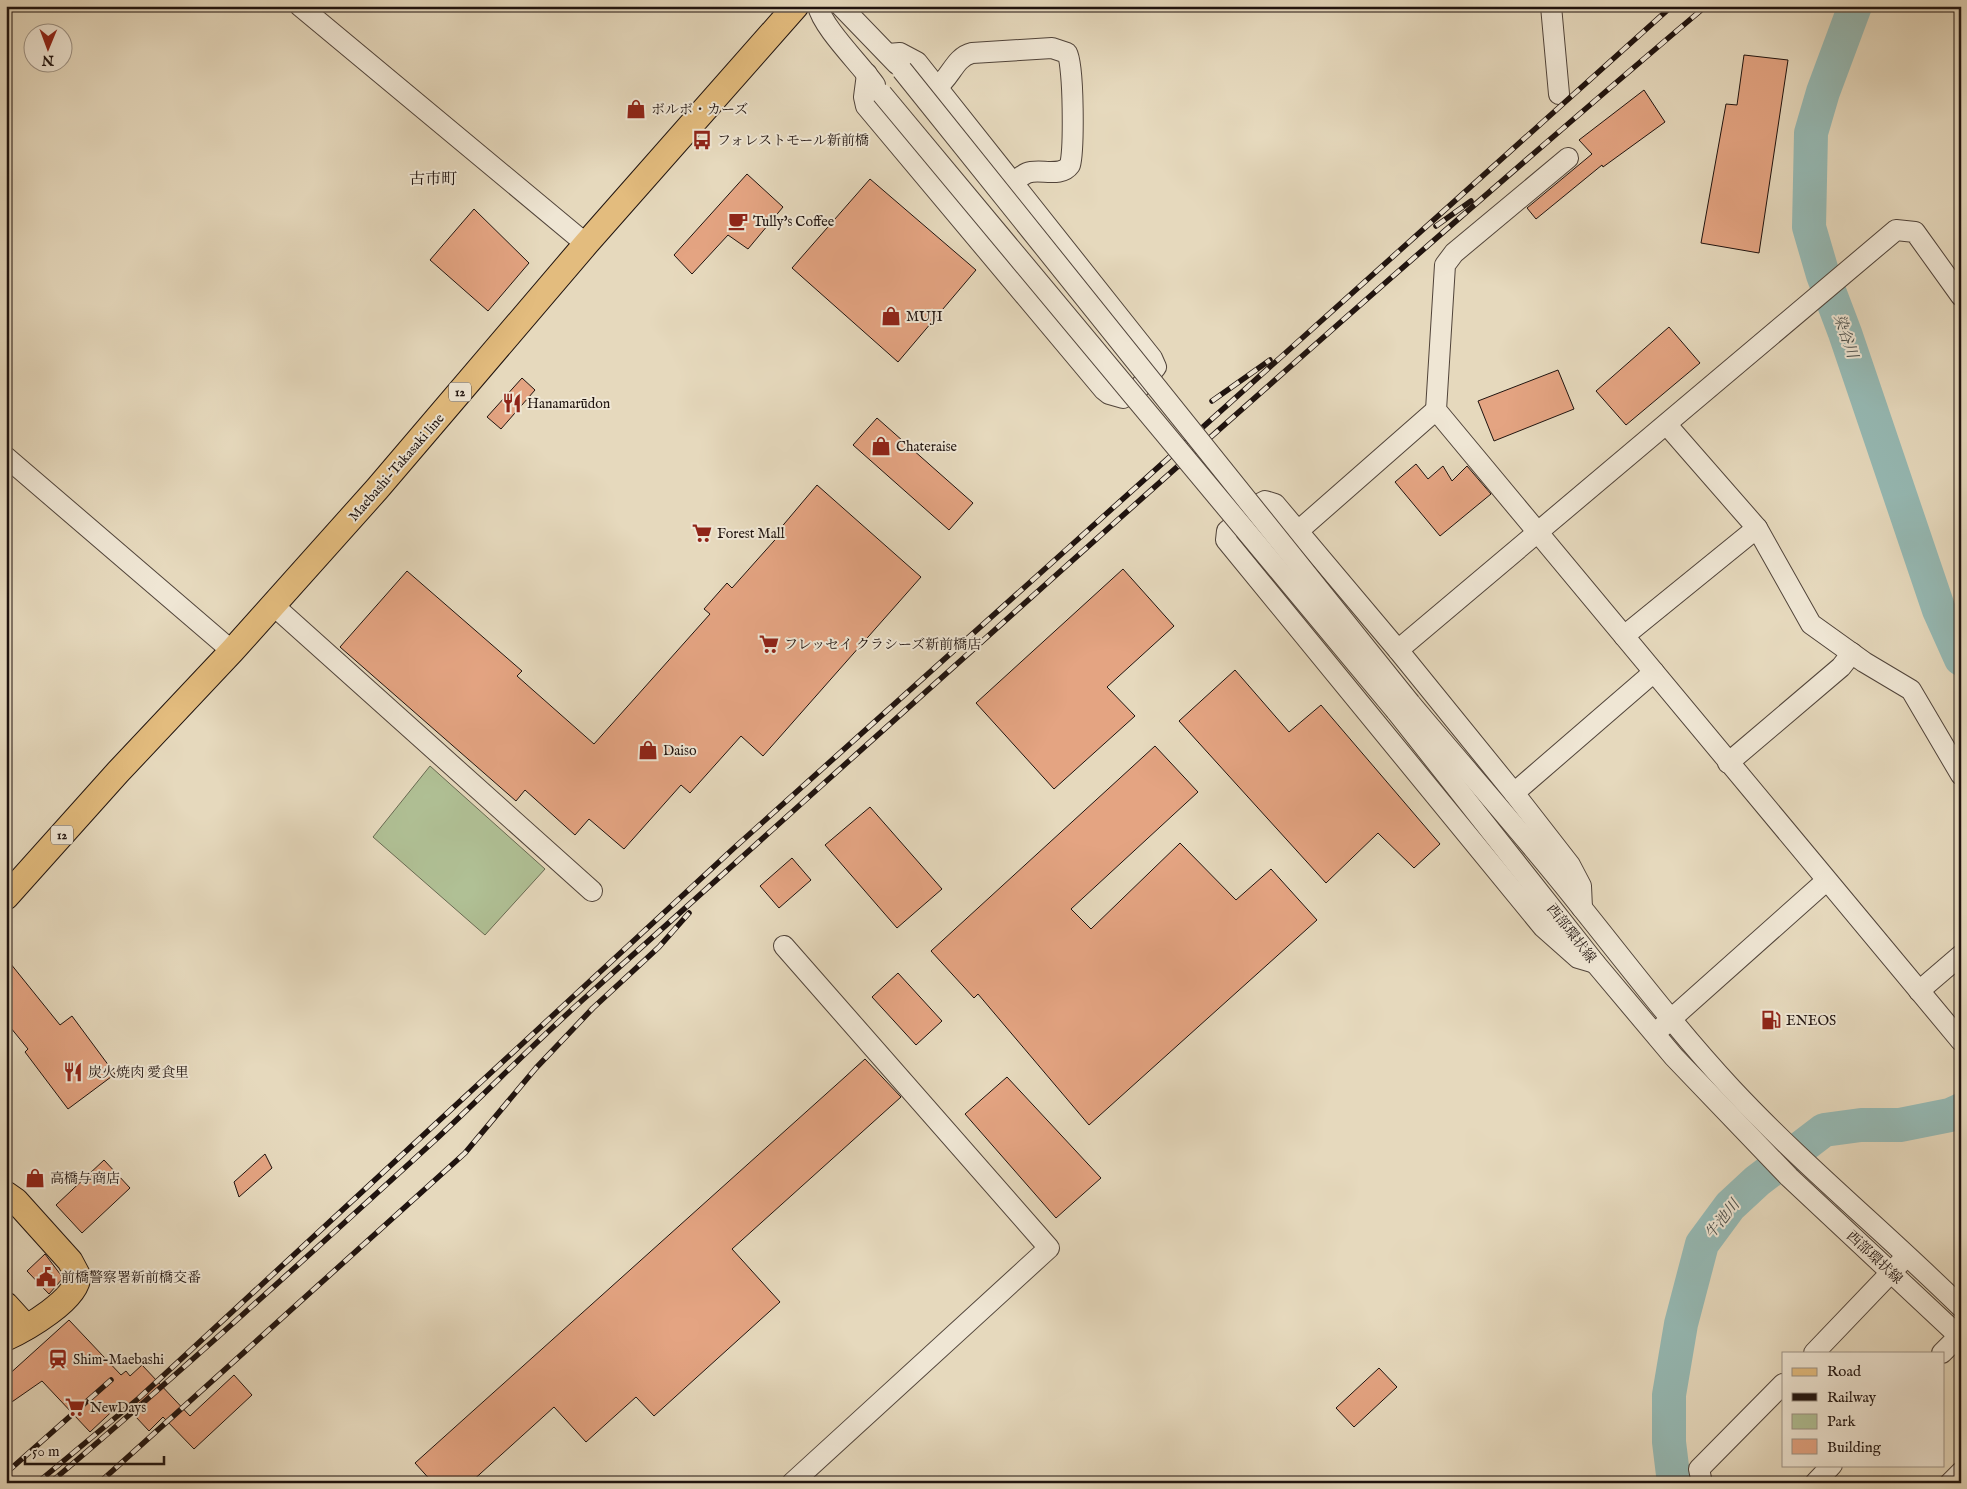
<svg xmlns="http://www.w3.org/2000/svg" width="1967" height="1489" viewBox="0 0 1967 1489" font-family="'IM FELL English','Noto Serif JP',serif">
<rect width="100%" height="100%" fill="#e6d9bd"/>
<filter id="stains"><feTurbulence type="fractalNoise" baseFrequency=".004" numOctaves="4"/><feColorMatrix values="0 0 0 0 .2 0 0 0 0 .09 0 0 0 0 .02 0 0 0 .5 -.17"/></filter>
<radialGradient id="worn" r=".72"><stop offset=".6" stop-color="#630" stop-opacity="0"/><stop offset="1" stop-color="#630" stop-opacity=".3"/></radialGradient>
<!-- green -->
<polygon fill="#b0c095" stroke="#686a52" points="430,766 545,869 485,935 373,837"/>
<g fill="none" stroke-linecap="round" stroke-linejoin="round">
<!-- river -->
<g stroke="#96bab5" stroke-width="34">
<polyline points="1855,6 1823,92 1811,133 1809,227 1823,275 1845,333 1939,610 1961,659"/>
<polyline points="1674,1483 1669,1442 1669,1395 1681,1324 1702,1244 1730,1206 1757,1181 1824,1130 1861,1125 1900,1125 1950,1115 1961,1110"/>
</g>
</g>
<!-- building -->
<g fill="#e4a482" stroke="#1f130f">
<polygon points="1744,55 1788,60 1759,253 1701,243 1726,104 1737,105"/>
<polygon points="1644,90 1665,122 1603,167 1602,165 1536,219 1527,208 1592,154 1579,140"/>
<polygon points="747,174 783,207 748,249 728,235 692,274 674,255"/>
<polygon points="870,179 976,270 898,362 792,268"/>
<polygon points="474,209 529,263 488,311 430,260"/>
<polygon points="1669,327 1700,363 1626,425 1596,391"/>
<polygon points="1558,370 1574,409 1494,441 1478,401"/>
<polygon points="522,378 535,390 501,429 487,417"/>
<polygon points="877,418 973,503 949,530 853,445"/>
<polygon points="1416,464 1428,479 1443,466 1452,481 1467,466 1491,494 1440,536 1395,482"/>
<polygon points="817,485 921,577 763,756 741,736 690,793 681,785 624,849 589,819 575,835 525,790 516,801 340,647 407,571 522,671 517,676 594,744 710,614 704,609 727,583 732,588 782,532 779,530"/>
<polygon points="1123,569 1174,626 1107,687 1135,716 1054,789 976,703"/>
<polygon points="1235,670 1289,732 1321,705 1440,844 1414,868 1378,833 1326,883 1179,721"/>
<polygon points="1155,746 1198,792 1071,909 1091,929 1180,843 1236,900 1271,869 1317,920 1089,1125 978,994 974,998 931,951"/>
<polygon points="870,807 942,889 897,928 825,845"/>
<polygon points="792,858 811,880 779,908 760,886"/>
<polygon points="6,958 60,1025 72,1016 115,1074 68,1109 25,1052 28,1049 6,1022"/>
<polygon points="898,973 942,1021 916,1045 872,997"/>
<polygon points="865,1059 901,1097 732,1249 780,1302 654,1416 636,1397 586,1442 554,1407 470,1483 433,1483 415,1463"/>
<polygon points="1007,1077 1101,1178 1056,1218 965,1114"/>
<polygon points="265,1154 272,1168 239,1197 234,1182"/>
<polygon points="104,1160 130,1188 82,1233 56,1205"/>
<polygon points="45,1254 63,1278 49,1294 27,1271"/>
<polygon points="69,1320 121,1375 126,1371 130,1376 142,1365 190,1416 234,1375 252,1395 194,1449 163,1417 149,1431 122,1402 90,1432 42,1381 6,1406 6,1377"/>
<polygon points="1379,1368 1397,1387 1354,1427 1336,1408"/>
</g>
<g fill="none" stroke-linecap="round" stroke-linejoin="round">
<defs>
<g id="minor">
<polyline points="300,6 586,244"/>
<path d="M818,6C822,27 861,65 875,85"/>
<polyline points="841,6 897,64"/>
<polyline points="1551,6 1559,94"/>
<polyline points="867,74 864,97 866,106 1104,390 1109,394 1123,398 1139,388 1156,367 1152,358 917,62 900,53 888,54"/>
<path d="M937,87C951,77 955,57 972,53L1052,48L1067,53C1074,65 1074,150 1070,165C1061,178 1039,168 1027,173C1022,175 1017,180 1013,183"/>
<polyline points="1568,158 1454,253 1445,265 1436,410 1961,1041"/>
<polyline points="1667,425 1757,528 1811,624 1864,662 1911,690 1961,775"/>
<polyline points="6,457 232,651"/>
<polyline points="1297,532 1436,410"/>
<polyline points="273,605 592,891"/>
<polyline points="1624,636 1757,528"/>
<polyline points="1398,650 1896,230 1915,232 1961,296"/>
<path d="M1410,703C1467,771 1527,838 1582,908C1631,969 1678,1031 1732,1089C1804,1166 1886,1233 1961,1307"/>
<polyline points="1396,711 1595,963 1674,1057 1789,1177 1961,1338"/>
<polyline points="1728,763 1841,667 1852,653"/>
<polyline points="1514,793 1654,672"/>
<polyline points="1582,908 1581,886 1570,865 1514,793 1398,650 1275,504 1265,501 1261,503 1227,531 1226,540 1543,927 1578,958 1595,963"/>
<polyline points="784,946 1049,1248 792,1483"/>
<polyline points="1919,991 1961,955"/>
<polyline points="1661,1028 1826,881"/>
<polyline points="1814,1353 1901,1262"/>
<polyline points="1942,1353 1959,1336"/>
<polyline points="1702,1483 1699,1469 1783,1384"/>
<polyline points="1815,1483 1832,1465"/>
<polyline points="1950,1483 1961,1472"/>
</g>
<g id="major">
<polyline points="6,897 118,772 232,651 377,489 586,244 796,6"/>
<path d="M6,1194L16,1201L70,1261L78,1276C78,1299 26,1329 6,1338"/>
<polyline points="6,1305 26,1327"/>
</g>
</defs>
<!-- minor casing -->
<use href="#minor" stroke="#51443a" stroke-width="22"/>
<!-- major casing -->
<use href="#major" stroke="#1f130f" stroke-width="27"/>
<!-- minor -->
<use href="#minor" stroke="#efe6d4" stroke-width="20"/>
<!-- major -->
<use href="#major" stroke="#e3bc7e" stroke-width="25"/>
<defs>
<g id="rail">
<polyline points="1436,226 1471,201"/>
<polyline points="1212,401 1270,360"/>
<polyline points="6,1473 111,1380"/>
<polyline points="37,1483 139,1398 734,848 1672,6"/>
<path d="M50,1483C181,1372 307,1257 433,1142C485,1094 534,1043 587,996C958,664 1326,328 1706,6"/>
<polyline points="99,1483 465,1153 536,1068 593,1008 659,947 689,913"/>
</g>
</defs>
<!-- rail casing -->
<use href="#rail" stroke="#1f130f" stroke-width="5.5"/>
<!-- rail -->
<use href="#rail" stroke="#efe6d4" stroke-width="4" stroke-dasharray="11" stroke-linecap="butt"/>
<defs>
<g id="minor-bridge">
<polyline points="902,70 1410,703"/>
<polyline points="882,94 1396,711"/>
</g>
</defs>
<!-- minor-bridge casing -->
<use href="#minor-bridge" stroke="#51443a" stroke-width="22" stroke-linecap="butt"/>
<!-- minor-bridge -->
<use href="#minor-bridge" stroke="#efe6d4" stroke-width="20"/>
</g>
<!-- icons -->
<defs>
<symbol id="shop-bare" viewBox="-9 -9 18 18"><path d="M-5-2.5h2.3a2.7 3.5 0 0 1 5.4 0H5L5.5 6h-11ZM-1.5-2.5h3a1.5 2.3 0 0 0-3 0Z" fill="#8f2418" stroke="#efe6d4" stroke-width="2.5" paint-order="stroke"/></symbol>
<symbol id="bus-bare" viewBox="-9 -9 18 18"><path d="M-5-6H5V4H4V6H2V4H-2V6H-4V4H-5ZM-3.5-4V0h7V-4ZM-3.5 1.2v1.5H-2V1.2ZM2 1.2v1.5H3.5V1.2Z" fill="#8f2418" stroke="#efe6d4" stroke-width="2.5" paint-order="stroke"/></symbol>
<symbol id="cafe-bare" viewBox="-9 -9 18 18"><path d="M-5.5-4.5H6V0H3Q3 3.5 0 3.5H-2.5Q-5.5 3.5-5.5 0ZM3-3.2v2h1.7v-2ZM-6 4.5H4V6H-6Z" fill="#8f2418" stroke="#efe6d4" stroke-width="2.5" paint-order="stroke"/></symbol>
<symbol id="restaurant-bare" viewBox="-9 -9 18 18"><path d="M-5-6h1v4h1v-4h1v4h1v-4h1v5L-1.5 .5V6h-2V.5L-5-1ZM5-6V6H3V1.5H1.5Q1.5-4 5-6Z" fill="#8f2418" stroke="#efe6d4" stroke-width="2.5" paint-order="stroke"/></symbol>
<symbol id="supermarket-bare" viewBox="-9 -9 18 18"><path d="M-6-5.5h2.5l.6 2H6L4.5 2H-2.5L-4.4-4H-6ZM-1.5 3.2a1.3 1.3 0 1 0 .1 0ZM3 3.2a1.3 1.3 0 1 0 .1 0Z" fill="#8f2418" stroke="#efe6d4" stroke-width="2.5" paint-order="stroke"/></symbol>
<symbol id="fuel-bare" viewBox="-9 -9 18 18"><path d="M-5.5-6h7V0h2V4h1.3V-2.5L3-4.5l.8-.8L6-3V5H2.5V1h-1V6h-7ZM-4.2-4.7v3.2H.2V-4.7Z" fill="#8f2418" stroke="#efe6d4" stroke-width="2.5" paint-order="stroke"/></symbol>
<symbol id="civic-bare" viewBox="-9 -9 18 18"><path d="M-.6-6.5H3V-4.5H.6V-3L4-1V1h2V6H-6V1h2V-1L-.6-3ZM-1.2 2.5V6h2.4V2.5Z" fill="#8f2418" stroke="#efe6d4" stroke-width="2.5" paint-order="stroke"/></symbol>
<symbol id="station-bare" viewBox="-9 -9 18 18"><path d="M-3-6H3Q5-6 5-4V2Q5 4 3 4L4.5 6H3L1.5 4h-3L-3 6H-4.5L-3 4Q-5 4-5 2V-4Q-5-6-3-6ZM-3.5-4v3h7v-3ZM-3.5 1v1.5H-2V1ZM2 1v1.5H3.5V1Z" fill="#8f2418" stroke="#efe6d4" stroke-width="2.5" paint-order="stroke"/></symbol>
</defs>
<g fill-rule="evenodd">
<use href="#shop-bare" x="622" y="95" width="28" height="28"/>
<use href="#bus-bare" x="688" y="126" width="28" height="28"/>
<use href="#cafe-bare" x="724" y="207" width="28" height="28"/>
<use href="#shop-bare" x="877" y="302" width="28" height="28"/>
<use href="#restaurant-bare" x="498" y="389" width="28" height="28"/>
<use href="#shop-bare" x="867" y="432" width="28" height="28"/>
<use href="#supermarket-bare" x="688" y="519" width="28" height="28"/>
<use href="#supermarket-bare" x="755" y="630" width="28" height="28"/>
<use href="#shop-bare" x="634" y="736" width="28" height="28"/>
<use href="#fuel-bare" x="1757" y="1006" width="28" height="28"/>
<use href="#restaurant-bare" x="59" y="1058" width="28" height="28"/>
<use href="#shop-bare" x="21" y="1164" width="28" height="28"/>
<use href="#civic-bare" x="32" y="1263" width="28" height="28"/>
<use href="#station-bare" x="44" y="1345" width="28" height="28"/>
<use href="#supermarket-bare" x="61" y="1393" width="28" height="28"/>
</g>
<g text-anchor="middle" stroke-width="4" stroke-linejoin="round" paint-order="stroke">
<!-- shield labels -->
<g fill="#efe6d4" stroke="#5d524a" stroke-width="1">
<rect x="449" y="382.5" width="22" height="19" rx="4"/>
<rect x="51" y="825.5" width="22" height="19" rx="4"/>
</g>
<g font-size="12" font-weight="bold" fill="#1f130f">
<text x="460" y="396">12</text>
<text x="62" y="839">12</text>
</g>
<!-- poi labels -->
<g font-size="14" fill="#1f130f" stroke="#efe6d4" text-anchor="start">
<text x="651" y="114">ボルボ・カーズ</text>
<text x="717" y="145">フォレストモール新前橋</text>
<text x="753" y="226">Tully's Coffee</text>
<text x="906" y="321">MUJI</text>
<text x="527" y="408">Hanamarūdon</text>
<text x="896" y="451">Chateraise</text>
<text x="717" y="538">Forest Mall</text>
<text x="784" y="649">フレッセイ クラシーズ新前橋店</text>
<text x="663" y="755">Daiso</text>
<text x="1786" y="1025">ENEOS</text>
<text x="88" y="1077">炭火焼肉 愛食里</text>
<text x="50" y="1183">高橋与商店</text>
<text x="61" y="1282">前橋警察署新前橋交番</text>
<text x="73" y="1364">Shim-Maebashi</text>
<text x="90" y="1412">NewDays</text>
</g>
<!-- street labels -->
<g font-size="14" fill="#1f130f" stroke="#efe6d4">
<text transform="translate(396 467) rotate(-49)" y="5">Maebashi-Takasaki line</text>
<text transform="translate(1572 933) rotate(52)" y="5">西部環状線</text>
<text transform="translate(1875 1257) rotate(43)" y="5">西部環状線</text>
</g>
<!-- water labels -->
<g font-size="15" font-style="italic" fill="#494d49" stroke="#efe6d4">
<text transform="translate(1846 336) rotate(71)" y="5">染谷川</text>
<text transform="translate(1722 1219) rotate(-51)" y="5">牛池川</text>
</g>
<!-- quarter labels -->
<g font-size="16" fill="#1f130f" stroke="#efe6d4">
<text x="433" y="184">古市町</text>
</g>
</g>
<!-- margin -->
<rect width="1967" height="1489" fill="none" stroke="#e6d9bd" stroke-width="25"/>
<rect x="8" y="8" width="1952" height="1474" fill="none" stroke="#1f130f" stroke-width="2.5"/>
<rect x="12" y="12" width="1942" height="1464" fill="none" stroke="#1f130f"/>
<!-- legend -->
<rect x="1782" y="1352" width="162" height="115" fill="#efe6d4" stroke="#9c9285"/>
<rect x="1792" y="1368" width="25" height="8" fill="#e3bc7e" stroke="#9c9285"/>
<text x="1827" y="1376" font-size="15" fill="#1f130f">Road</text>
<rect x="1792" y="1393" width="25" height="8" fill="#1f130f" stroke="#9c9285"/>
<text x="1827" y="1402" font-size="15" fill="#1f130f">Railway</text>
<rect x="1792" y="1414" width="25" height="15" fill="#b0c095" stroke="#9c9285"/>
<text x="1827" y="1426" font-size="15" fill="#1f130f">Park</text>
<rect x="1792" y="1439" width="25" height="15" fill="#e4a482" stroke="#9c9285"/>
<text x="1827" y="1452" font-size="15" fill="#1f130f">Building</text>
<!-- north arrow -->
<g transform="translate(48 48) rotate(181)"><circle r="24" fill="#efe6d4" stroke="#9c9285"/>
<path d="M0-4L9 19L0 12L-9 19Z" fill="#8f2418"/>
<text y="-8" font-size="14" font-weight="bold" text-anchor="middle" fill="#1f130f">N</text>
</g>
<!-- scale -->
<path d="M25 1456v8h139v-8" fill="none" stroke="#1f130f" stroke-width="2.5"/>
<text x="32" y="1456" font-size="15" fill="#1f130f" stroke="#efe6d4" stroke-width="4" paint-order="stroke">50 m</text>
<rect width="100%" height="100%" filter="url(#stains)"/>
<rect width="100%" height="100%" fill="url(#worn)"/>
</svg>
